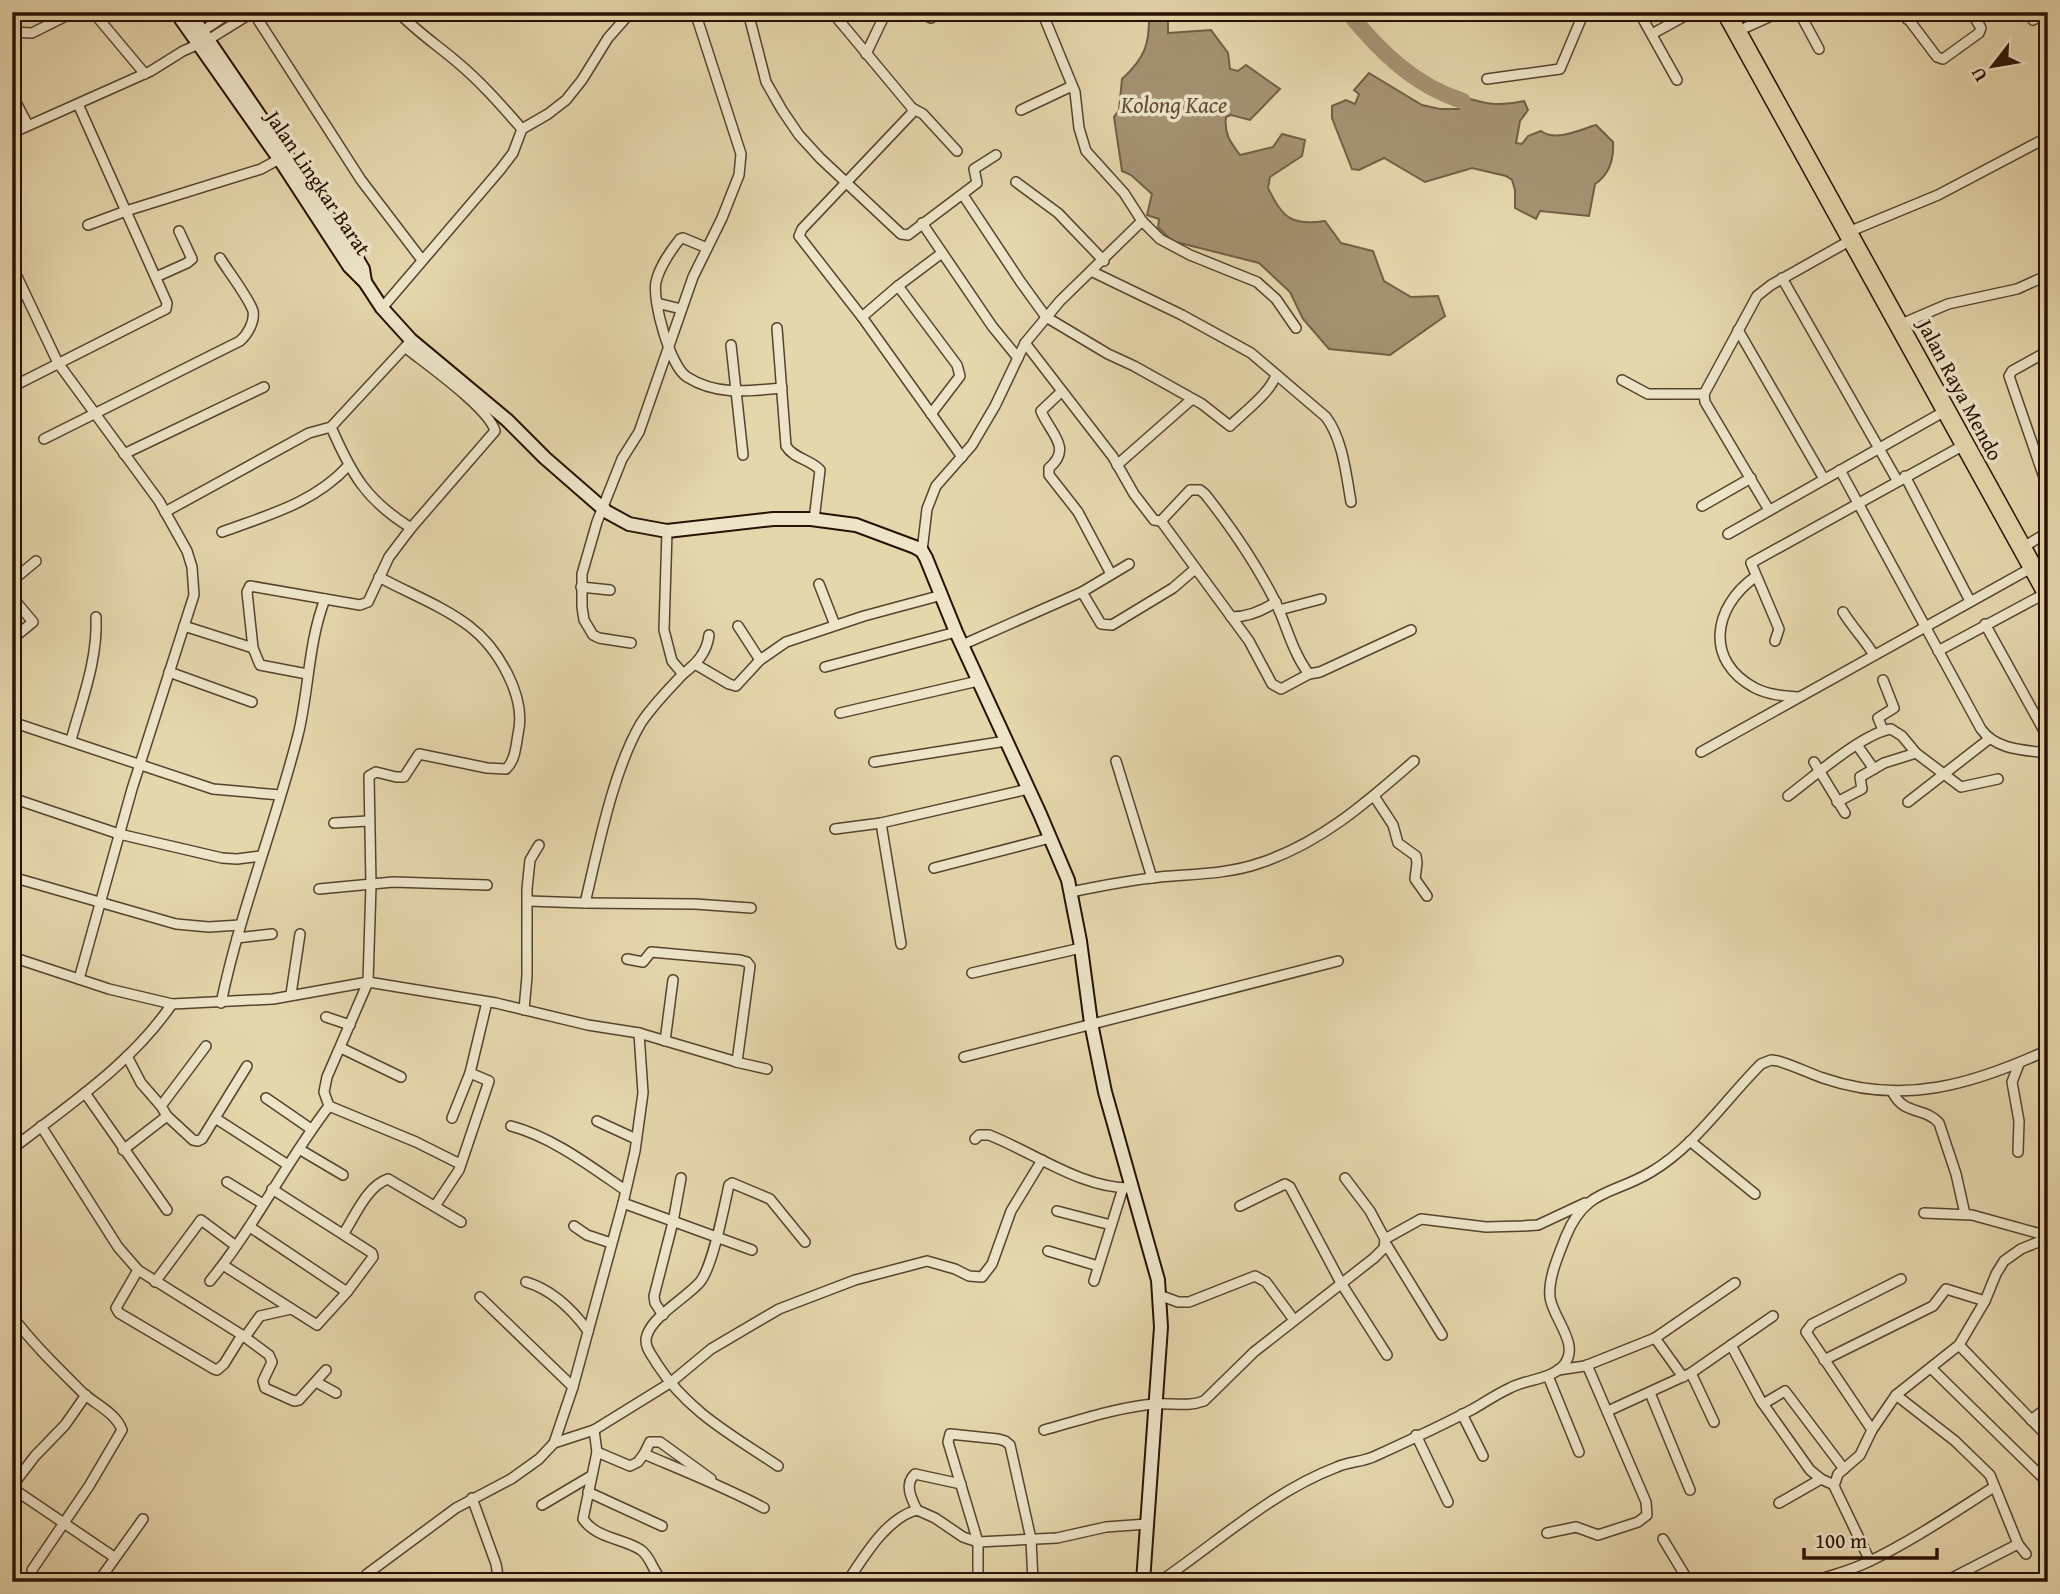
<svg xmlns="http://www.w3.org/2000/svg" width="2060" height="1594" viewBox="0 0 2060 1594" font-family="'Gentium Book Plus',serif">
<rect width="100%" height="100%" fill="#e5d7ac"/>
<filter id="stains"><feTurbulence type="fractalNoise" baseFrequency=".00286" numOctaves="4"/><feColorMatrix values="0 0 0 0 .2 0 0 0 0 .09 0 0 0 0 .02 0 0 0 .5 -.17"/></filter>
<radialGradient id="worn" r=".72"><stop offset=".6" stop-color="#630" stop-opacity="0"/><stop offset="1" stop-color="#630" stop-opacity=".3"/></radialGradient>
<!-- water -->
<g fill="#a59373" stroke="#735f46" stroke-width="2">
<path d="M1149,12H1168V33L1211,30L1228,53L1230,69L1238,71L1246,65L1280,89L1250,120L1231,115L1226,117C1224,134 1230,142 1240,155L1273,147L1282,134L1305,140L1302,156L1270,177L1268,188C1283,218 1291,226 1325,221L1341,243L1373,251L1384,281L1411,297L1438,296L1445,316L1390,355L1329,349L1303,319L1290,292L1259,263L1172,241L1158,227L1159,219L1147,215L1152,194L1131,175L1122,171L1114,117L1119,110L1122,79C1145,58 1150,44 1149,12Z"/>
<path d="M1369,73L1422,105L1440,109H1459V104L1444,101L1443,91C1475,100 1491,109 1524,101L1528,110L1520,121L1516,143L1522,144L1528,136L1541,131C1556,142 1579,130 1596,125L1613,142C1614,159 1610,174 1595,184L1589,216L1540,211L1536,219L1515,208V190L1512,180L1506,176L1472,168L1425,182L1384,158L1359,170L1352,169L1332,118V106L1346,100L1355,104L1359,94L1354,90Z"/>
</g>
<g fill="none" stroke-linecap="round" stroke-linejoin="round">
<!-- river -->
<path stroke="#a59373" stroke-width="16" d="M1348,12C1379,51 1415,86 1463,101"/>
<defs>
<g id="street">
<polyline points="93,12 145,74"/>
<polyline points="253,12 361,180 422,260"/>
<path d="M398,12C416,31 437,45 457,62C481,82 501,105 522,129"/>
<polyline points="748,12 766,82 782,110 799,135 820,158 901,234 908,235 977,183 974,169 996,155"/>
<polyline points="832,12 912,108 923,114 957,151"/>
<polyline points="918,12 931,18 939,12"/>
<polyline points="1042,12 1075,92 1079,128 1086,151 1124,193 1142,221 1160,239 1190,255 1257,282 1276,299 1296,328"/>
<polyline points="1639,12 1677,80"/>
<polyline points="1799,12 1819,49"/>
<polyline points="1903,12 1937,57 1943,59 1979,33 1981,28 1971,12"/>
<polyline points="2027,12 2033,20 2048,12"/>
<polyline points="1907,19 1915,12"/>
<polyline points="1738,31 1780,12"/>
<polyline points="12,32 32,33 74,12"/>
<polyline points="198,34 231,12"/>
<polyline points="1652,34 1692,12"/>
<polyline points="866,54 886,12"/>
<polyline points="1487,79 1560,69 1584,12"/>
<polyline points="12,95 28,125"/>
<polyline points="912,108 912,113 802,229 799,236 862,317 962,457"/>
<polyline points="1021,110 1072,86"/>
<polyline points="12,133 151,71 183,51 208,40 253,12"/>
<polyline points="1016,182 1058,213 1104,261"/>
<path d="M963,195L1020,281L1046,317L1108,354L1134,366L1202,404L1230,426C1243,413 1271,392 1276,375"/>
<polyline points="922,223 992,326 1018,358"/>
<polyline points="88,225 126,211 261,169 283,157"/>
<polyline points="1846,233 1938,195 2048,137"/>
<path d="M707,248L683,238L680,239C671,250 659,268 656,282C652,301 670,366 687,377C717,396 749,391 782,388"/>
<polyline points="12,266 58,363 159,501 187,551 192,567 194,595 132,789 79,979"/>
<path d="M1093,272L1182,315L1251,353L1326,417C1343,440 1346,474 1351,502"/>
<polyline points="156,277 187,263 192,259 179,231"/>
<polyline points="1782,278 1897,480"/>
<polyline points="898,286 942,253"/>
<polyline points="657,303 681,309"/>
<polyline points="382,308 500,170 513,153 522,129 548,114 566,100 582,80 608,38 631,12"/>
<polyline points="862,317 898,286 957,365 960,376 931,414"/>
<polyline points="1899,325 1948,304 2017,289 2048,275"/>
<path d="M777,328L786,446C794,459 810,459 820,470L814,520"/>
<polyline points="1738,330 1824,479"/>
<path d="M1025,343L1113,457L1134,494L1154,520L1161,521L1190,490H1200L1205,494C1231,527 1255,562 1274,599C1286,623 1292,652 1309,674L1320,672L1411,630"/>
<polyline points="731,345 743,455"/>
<polyline points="2048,351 2012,371 2009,376 2048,489"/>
<polyline points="1622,380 1648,394 1704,394"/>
<polyline points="12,387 166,309 167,303 78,104"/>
<path d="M1061,392L1041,411C1050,433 1073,448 1049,468V475L1078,512L1111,574"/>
<path d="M331,427C352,475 366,500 411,528"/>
<path d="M44,439L240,341C247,335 255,322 253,311C249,298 228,271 220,258"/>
<polyline points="124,454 264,387"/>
<polyline points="1117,465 1192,399"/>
<path d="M1840,470L1981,729C1996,750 2024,750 2048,753"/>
<polyline points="1905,476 1970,601"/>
<polyline points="1702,506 1751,478"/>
<polyline points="1769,510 1705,402 1704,394 1757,296 1771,285 1851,240"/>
<polyline points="165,512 309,433 331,427 407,345"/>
<polyline points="1161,521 1249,641 1272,684 1281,689 1309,674"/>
<path d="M222,532C268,515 314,503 348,466"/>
<polyline points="1728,534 1945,411"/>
<polyline points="2022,548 2048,532"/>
<polyline points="922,551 927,509 936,486 972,445 995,406 1025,343 1060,301 1142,221"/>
<path d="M1755,577C1713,607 1704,661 1755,688C1769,695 1784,696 1798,697"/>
<polyline points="12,581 36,561"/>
<polyline points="819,584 835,625"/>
<polyline points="581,587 610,590"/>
<polyline points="1082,592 1101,624 1112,625 1173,588 1195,569"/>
<polyline points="12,597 33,622 12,639"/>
<polyline points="1279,610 1321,599"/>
<path d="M1843,612C1853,628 1865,640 1874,655"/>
<path d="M1231,617C1247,617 1262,611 1276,602"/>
<polyline points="1985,624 2048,738"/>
<polyline points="184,626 253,648 260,665 307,674"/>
<polyline points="738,626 760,660"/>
<polyline points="1775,641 1779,629 1751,563 1964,445"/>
<polyline points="631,643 599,638 593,635 584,620 582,607 582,574 597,522 622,459 639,432 693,277 722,218 739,175 741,154 695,12"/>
<polyline points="962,645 1082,592 1129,564"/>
<polyline points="253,648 247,592 250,586 325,599"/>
<polyline points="1938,651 2046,593"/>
<polyline points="695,664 729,684 736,686 760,660 786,642 864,616 942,595"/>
<polyline points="825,667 956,632"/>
<polyline points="169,672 252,702"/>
<path d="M683,674C696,664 707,653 709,635"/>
<polyline points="1883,680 1894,708 1878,718 1883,730"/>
<polyline points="840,713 978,681"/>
<polyline points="12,722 213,789 280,795"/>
<path d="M71,740C82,700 98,659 96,617"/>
<polyline points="1857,745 1874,769"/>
<polyline points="1701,752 2033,567"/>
<polyline points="2041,752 2048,765"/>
<polyline points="1116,761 1152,878"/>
<polyline points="874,762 1006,741"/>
<polyline points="1814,762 1845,813"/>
<polyline points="1374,796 1393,825 1398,843 1416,856 1417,863 1415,879 1427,896"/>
<path d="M1788,796C1812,778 1863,733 1891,729L1902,736L1916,753L1961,787L1998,779"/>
<polyline points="12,798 119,834 222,858 237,859 261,856"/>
<polyline points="1837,802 1862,789 1860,777 1884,763 1916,753"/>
<polyline points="1908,802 1989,739"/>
<polyline points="334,823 368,821"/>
<polyline points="881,823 901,944"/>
<polyline points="835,829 881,823 1028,789"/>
<polyline points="934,868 1050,838"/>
<polyline points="12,877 176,924 209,927 240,925"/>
<polyline points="319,889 393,882 487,885"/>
<path d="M1071,892C1100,886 1130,880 1160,877C1193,874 1229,874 1260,863C1321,843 1367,802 1414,761"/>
<path d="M528,901L585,903C598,849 613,770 641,723C653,705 668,690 683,674L672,661L664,630L667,531"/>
<polyline points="585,903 695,904 751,908"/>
<polyline points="237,938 272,934"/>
<polyline points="12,957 109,989 172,1004 273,999 368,982 496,1003 588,1025 639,1033 643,1093 635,1151 623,1203 573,1387 554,1443 539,1459 511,1479 456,1508 367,1574 361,1582"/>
<polyline points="627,959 643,962 651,952 740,960 747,962 750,966 737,1062 639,1033"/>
<polyline points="972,973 1081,948"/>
<polyline points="291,994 300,934"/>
<path d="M221,1003C240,912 275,825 298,735C309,691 308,643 325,599L360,605L368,602L389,557L411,528L495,431C489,408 426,364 406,348"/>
<polyline points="524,1010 527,976 527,889 530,860 539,845"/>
<polyline points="326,1017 350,1025"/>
<polyline points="665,1041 673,980"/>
<polyline points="206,1046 161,1106 167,1116 193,1140 198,1141 202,1139 247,1066"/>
<polyline points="341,1048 401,1077"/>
<polyline points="127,1056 141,1083 161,1106"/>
<polyline points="964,1057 1338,961"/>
<polyline points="736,1062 767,1069"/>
<polyline points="85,1093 167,1210"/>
<path d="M1893,1093C1904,1115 1925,1107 1939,1123L1956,1174L1965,1214"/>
<polyline points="266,1098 311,1129"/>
<path d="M329,1106L324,1092L327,1077L368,982L371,885L369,776L376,772L396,777H404L419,754L487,768L506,769C515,761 516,746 518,734C527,697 498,648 469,626C443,606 408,593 379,577"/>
<polyline points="215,1118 288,1165"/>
<polyline points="452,1118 470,1073 487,1002"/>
<polyline points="597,1121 636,1139"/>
<polyline points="41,1126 118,1247 138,1270 242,1335 269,1355 272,1362 263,1381 265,1388 294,1401 299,1400 326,1370"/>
<path d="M511,1126C552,1137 590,1166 625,1190"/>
<path d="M975,1139L979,1135H989C1035,1153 1082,1189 1132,1188"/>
<polyline points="1690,1141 1755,1194"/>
<path d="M12,1149C70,1104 131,1064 172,1004"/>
<polyline points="299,1149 343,1175"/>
<polyline points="123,1150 167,1116"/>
<polyline points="2018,1152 2019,1121 2012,1082 2019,1064"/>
<polyline points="1345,1178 1370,1211 1385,1239"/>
<polyline points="227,1182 263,1204"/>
<polyline points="623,1203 752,1250"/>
<polyline points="435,1206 459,1170 489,1081 470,1073"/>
<polyline points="1240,1206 1285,1184 1290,1187 1341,1283 1387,1355"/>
<polyline points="1057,1211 1111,1225"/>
<polyline points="1924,1213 1972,1215 2048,1236"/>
<polyline points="574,1226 587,1235 611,1243"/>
<polyline points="250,1227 347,1292"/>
<path d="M344,1233C355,1216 367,1186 388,1179L461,1222"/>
<polyline points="1386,1244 1442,1335"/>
<polyline points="1048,1251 1098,1266"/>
<polyline points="223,1265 317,1325 347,1292 373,1257 372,1253 272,1189"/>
<polyline points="138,1270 116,1308 119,1313 214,1369 217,1370 224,1364 242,1335"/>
<path d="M210,1281C255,1226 286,1162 329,1106L416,1142L460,1164"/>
<polyline points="1094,1281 1123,1188"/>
<polyline points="155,1282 201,1220 236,1246"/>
<path d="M526,1282C553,1290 572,1309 588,1331"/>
<polyline points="1159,1295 1178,1302 1189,1302 1255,1276 1266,1282 1294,1320"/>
<polyline points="480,1297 573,1387"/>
<polyline points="663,1315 655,1303 654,1296 673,1222 681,1178"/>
<path d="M12,1316C33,1344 58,1368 83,1393C95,1404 116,1413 122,1430L89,1486L32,1570"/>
<polyline points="245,1337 260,1316 291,1309"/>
<polyline points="1655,1338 1683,1377"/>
<polyline points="1731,1345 1761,1401 1810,1470 1821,1479 1834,1485"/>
<polyline points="1959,1345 2048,1437"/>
<polyline points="1824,1360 1933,1306 1946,1289 1985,1301"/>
<polyline points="1931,1368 2042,1477"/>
<polyline points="1558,1370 1585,1366 1655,1338 1735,1283"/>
<polyline points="1691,1373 1714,1422"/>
<polyline points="1548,1376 1579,1452"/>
<polyline points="316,1382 336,1393"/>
<polyline points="1650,1393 1690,1490"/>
<polyline points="1896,1395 1955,1441 1990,1475 2018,1544 2026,1554"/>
<polyline points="1763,1404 1785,1391 1844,1469"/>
<polyline points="1608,1411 1691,1373 1773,1316"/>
<polyline points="1462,1414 1483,1456"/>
<polyline points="2031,1420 2048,1407"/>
<path d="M594,1430L597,1452L583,1519C597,1539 623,1538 641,1550C652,1558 653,1574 664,1582"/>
<path d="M1044,1430C1080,1420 1118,1407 1155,1404C1172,1403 1188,1407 1204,1401L1254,1352L1374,1258L1384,1248L1385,1239L1421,1219L1486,1227L1522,1226L1538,1225L1585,1203"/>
<polyline points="1872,1430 1806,1332 1812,1324 1901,1279"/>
<polyline points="1416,1435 1448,1502"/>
<polyline points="554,1443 594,1430 670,1383 711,1349 779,1309 855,1280 927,1261 955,1269 969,1276 982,1277 992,1264 1011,1211 1042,1160"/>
<path d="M597,1452L630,1466L638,1462L644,1454C684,1471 725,1487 764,1508"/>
<polyline points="644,1454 650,1442 660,1442 711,1479"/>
<path d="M778,1466C732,1435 688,1412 657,1364C652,1355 643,1346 647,1335C654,1315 686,1298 700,1282C713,1266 724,1207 729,1185L732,1183L770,1199L805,1242"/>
<polyline points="12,1486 35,1456 65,1425 86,1395"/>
<polyline points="12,1488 114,1557"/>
<polyline points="588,1492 662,1526"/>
<polyline points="472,1498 496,1564 499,1582"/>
<polyline points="1779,1503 1821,1479"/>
<polyline points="542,1505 591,1476"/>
<path d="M917,1510C911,1498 904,1484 915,1474L961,1484"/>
<polyline points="1547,1533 1576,1527 1598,1535 1638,1522 1647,1515 1646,1502 1587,1365"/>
<polyline points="1663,1539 1689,1582"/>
<polyline points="1870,1561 1834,1486 1838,1474 1860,1455 1872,1430 1896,1395 1959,1345 1985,1301 1996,1274 2004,1261 2021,1249 2048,1238"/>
<polyline points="1848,1571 1854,1582"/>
<polyline points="98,1582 143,1519"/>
<path d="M847,1582C864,1557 886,1518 917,1510L935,1518L963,1537L978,1542L1057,1538L1106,1527L1147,1524"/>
<polyline points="978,1582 978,1542 948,1442 950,1434 998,1439 1005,1441 1010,1445 1031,1539 1033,1582"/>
<path d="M1159,1582C1217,1543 1271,1492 1337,1467C1348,1462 1361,1462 1373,1457C1406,1442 1441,1426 1473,1409C1485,1402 1497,1394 1510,1388C1527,1379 1549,1380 1563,1366C1582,1345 1552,1318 1550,1297C1548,1278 1559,1254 1566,1236C1586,1188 1613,1195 1651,1172C1695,1146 1725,1100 1761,1064L1771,1060L1778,1061C1793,1065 1808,1073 1823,1078C1903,1106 1974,1084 2048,1050"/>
<path d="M1812,1582C1831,1575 1850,1571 1868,1562C1912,1541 1953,1513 1994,1487"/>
<polyline points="1944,1582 2018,1544"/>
</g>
<g id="secondary">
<polyline points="176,12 280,160 349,266 365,282 382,308 411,340 507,420 545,458 607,512 629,524 667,531 773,519 811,519 856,525 915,547 922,551 926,558 956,632 1040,814 1068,880 1080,941 1091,1023 1105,1092 1158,1280 1161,1327 1143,1582"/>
<polyline points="189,12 356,257 363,269 365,282"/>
</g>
<polyline id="highway" points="1726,12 2048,595"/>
</defs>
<!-- street casing -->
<use href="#street" stroke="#57422d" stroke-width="12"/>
<!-- secondary casing -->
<use href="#secondary" stroke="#281003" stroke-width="16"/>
<!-- highway casing -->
<use href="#highway" stroke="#281003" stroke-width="21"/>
<!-- street -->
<use href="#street" stroke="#eee5c9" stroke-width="9"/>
<!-- secondary -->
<use href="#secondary" stroke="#eee5c9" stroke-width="12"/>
<!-- highway -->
<use href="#highway" stroke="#e5d7ac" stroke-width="18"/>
</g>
<g text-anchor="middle" stroke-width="7" stroke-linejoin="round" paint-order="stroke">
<!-- street labels -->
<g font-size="21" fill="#281003" stroke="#eee5c9">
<text transform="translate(318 183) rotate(56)" y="7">Jalan Lingkar Barat</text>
<text transform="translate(1960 390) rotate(62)" y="7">Jalan Raya Mendo</text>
</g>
<!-- water labels -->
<g font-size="23" font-style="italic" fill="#604b35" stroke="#eee5c9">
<text x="1174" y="113">Kolong Kace</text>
</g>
</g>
<!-- margin -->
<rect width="2060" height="1594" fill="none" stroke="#e5d7ac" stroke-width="42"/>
<rect x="14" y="14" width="2032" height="1566" fill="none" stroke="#281003" stroke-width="3.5"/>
<rect x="21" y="21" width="2018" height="1552" fill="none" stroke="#281003" stroke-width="2"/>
<!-- north arrow -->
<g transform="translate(1993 66) rotate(239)" stroke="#eee5c9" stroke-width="5" paint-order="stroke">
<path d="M0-5L12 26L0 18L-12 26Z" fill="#281003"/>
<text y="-10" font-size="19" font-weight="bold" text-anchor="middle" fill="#281003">U</text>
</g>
<!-- scale -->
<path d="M1804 1548v10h133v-10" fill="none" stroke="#281003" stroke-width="3.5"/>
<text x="1815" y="1548" font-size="21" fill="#281003" stroke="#eee5c9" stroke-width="5" paint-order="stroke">100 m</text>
<rect width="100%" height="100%" filter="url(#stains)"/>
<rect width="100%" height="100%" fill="url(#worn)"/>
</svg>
